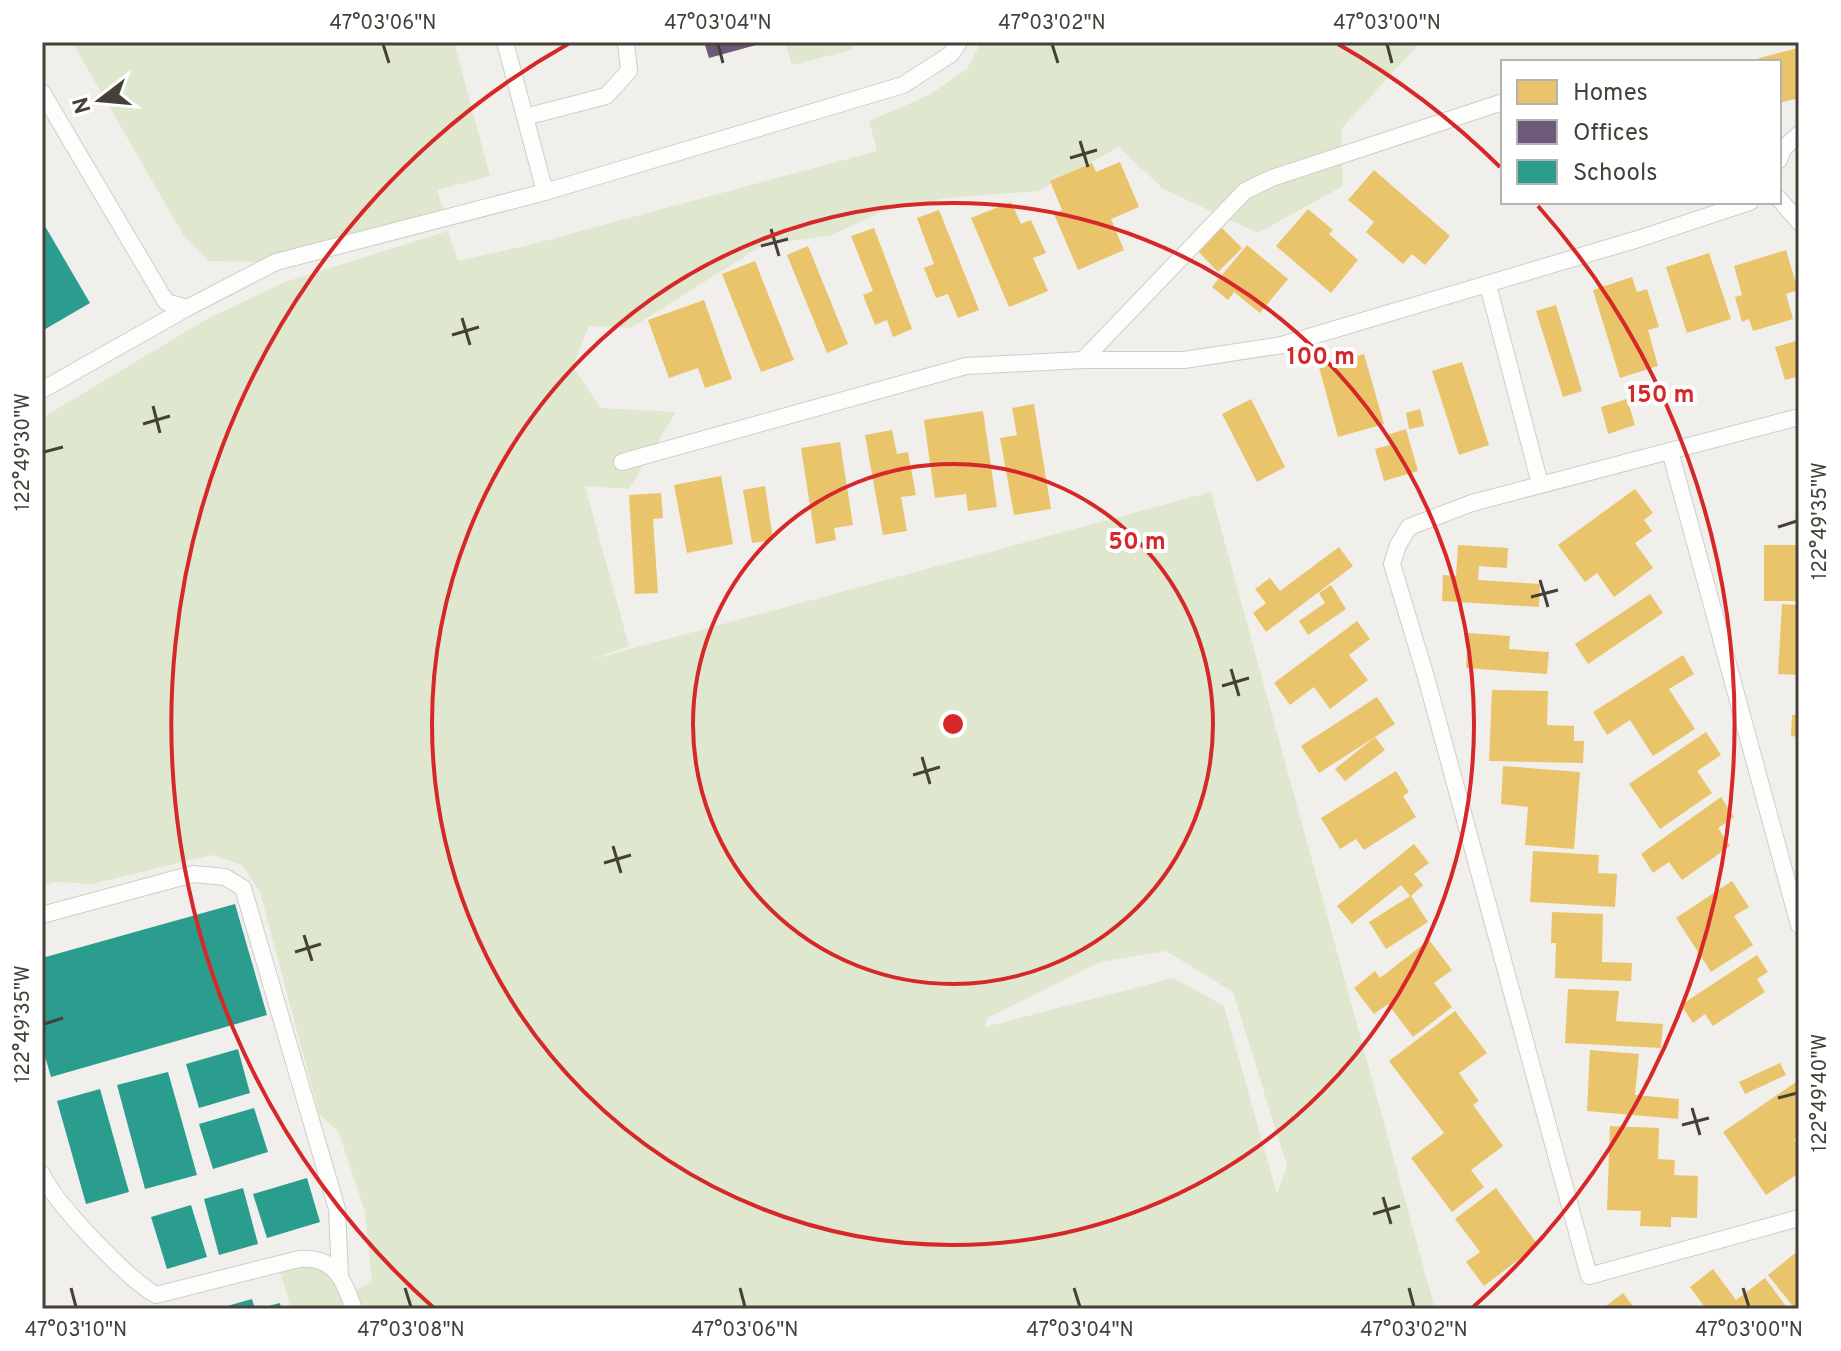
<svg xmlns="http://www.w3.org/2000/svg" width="1841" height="1351" viewBox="0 0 1841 1351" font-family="Overpass,sans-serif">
<rect width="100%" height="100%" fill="#f1efeb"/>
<!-- green -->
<g fill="#dfe8ce" fill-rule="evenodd">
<polygon points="72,42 454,42 490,176 437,190 446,218 276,262 209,261 184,236"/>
<polygon points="785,42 851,42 852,50 792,65"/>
<path d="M981,42H1418L1417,46L1341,129L1343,186L1258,233L1163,189L1119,147L1038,191L947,198L883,211L832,235L763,245L631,328L589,326L573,367L601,408L676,412L629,489L585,486L629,646L586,661L1211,492L1435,1309H291L278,1264L314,1258L348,1294L372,1282L365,1212L339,1133L319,1114L260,892L242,865L211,855L92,884L56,882L42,886V418L207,319L285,282L448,231L458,261L533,244L877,151L869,121L929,95L967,69ZM1166,951L1233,992L1287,1166L1277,1194L1224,1006L1173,978L985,1027L987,1018L1100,962Z"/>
</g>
<!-- homes -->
<g fill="#e9c46a">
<polygon points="1797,48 1799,98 1779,103 1779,62 1749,61"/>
<polygon points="1120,162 1139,207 1111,219 1124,250 1078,270 1054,214 1062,210 1050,181 1092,163 1096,172"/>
<polygon points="1374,170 1450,236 1425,265 1412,254 1403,264 1366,232 1374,222 1348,200"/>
<polygon points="1011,202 1021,224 1031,220 1046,253 1033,258 1048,291 1009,307 971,218"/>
<polygon points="1308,209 1333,230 1329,234 1358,260 1331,293 1276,246"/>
<polygon points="939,210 979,310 958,318 948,294 936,298 924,268 934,264 917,218"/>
<polygon points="1221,227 1242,248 1218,272 1197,250"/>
<polygon points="874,228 912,329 893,337 887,320 875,325 863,295 873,291 851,236"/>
<polygon points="1247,245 1288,279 1260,313 1234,292 1228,300 1212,287"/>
<polygon points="808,246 848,344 827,353 787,255"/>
<polygon points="1786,250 1798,290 1786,294 1793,319 1753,331 1749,319 1742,322 1735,297 1742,295 1734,266"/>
<polygon points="1709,253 1731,319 1687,333 1666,267"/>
<polygon points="755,261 794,360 761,372 722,274"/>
<polygon points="1632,277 1637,292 1647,289 1659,327 1648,330 1658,366 1620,378 1593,290"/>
<polygon points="704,300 732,379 705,388 698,368 669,378 648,320"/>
<polygon points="1556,305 1582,391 1563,397 1536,311"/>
<polygon points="1799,340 1799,376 1785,380 1775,347"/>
<polygon points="1364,354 1384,424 1338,437 1319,367"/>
<polygon points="1462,362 1489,445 1459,455 1432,371"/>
<polygon points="1251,399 1285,467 1257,482 1222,414"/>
<polygon points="1627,399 1635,425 1608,434 1601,407"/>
<polygon points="1034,404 1051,509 1014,515 1000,438 1017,435 1012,408"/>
<polygon points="1420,409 1424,426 1409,429 1406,413"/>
<polygon points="983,411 997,507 968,511 966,494 935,498 924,420"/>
<polygon points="1406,429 1418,471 1384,481 1375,449 1390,445 1387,435"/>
<polygon points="892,430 897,454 908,452 916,495 901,497 907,531 883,535 865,435"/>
<polygon points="840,442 853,525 834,528 836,540 816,544 801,448"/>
<polygon points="721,476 733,544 687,553 674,485"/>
<polygon points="765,486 773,540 752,543 743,490"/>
<polygon points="1635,489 1653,513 1644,520 1652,531 1635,543 1653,568 1614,597 1597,573 1585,582 1558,545"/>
<polygon points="661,493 663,518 653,519 658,593 635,594 629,495"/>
<polygon points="1458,545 1508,548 1507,568 1479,566 1478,580 1540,584 1539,607 1442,601 1443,575 1456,576"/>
<rect x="1764" y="545" width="35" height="56"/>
<polygon points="1339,547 1353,566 1266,632 1253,613 1266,603 1255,589 1270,578 1280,591"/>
<polygon points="1331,585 1346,609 1308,635 1299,621 1325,603 1319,593"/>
<polygon points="1650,594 1663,613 1588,664 1575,644"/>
<polygon points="1782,604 1799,605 1799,675 1778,674"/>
<polygon points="1357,621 1370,639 1349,655 1368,680 1330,709 1314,687 1290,705 1274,683"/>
<polygon points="1468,633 1510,636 1509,649 1549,652 1547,674 1466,668"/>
<polygon points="1683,655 1694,674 1669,689 1695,729 1653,756 1630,720 1607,735 1593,712"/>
<polygon points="1492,690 1548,691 1547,725 1574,726 1574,741 1584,741 1583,763 1489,761"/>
<polygon points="1377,697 1395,724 1319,773 1301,746"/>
<polygon points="1792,715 1799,715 1799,737 1791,736"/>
<polygon points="1706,732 1721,755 1697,771 1712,793 1660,829 1629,784"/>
<polygon points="1375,737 1385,750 1345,781 1335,769"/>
<polygon points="1503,766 1580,772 1574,849 1525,845 1528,807 1501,804"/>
<polygon points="1396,771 1409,792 1403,796 1416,817 1364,850 1356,839 1340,849 1321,818"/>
<polygon points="1721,797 1734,817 1718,828 1730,846 1682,880 1669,862 1653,873 1641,854"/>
<polygon points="1414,844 1429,863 1414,874 1423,885 1411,896 1428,922 1386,949 1369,922 1410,896 1401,885 1352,924 1337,906"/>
<polygon points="1533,851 1599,855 1598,873 1617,874 1615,907 1530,902"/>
<polygon points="1732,881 1749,907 1734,916 1753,945 1711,972 1676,918"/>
<polygon points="1552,912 1603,914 1602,962 1632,963 1631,981 1555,978 1556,943 1551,943"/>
<polygon points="1429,940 1452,970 1434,983 1452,1007 1413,1037 1388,1004 1374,1014 1354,988 1375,971 1380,978"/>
<polygon points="1757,955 1768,972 1757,979 1765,992 1713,1026 1705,1014 1693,1023 1681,1005"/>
<polygon points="1568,989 1619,991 1616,1021 1663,1024 1661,1048 1565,1043"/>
<polygon points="1455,1011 1487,1053 1459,1073 1479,1101 1473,1105 1503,1146 1471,1170 1484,1187 1452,1212 1411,1158 1444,1133 1389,1061"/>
<polygon points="1590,1050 1639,1054 1635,1095 1679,1099 1678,1119 1587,1111"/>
<polygon points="1780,1063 1786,1075 1745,1094 1739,1082"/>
<polygon points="1796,1082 1799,1086 1799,1136 1794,1140 1799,1148 1799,1173 1766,1195 1723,1132"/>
<polygon points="1610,1126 1659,1128 1658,1159 1675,1160 1674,1175 1698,1176 1697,1218 1671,1217 1671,1227 1640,1226 1641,1211 1607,1210"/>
<polygon points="1496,1188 1538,1245 1484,1286 1466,1262 1480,1252 1455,1219"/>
<polygon points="1799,1250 1799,1309 1795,1309 1768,1275"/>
<polygon points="1713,1269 1736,1300 1765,1278 1788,1309 1706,1309 1690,1287"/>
<polygon points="1623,1293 1635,1309 1602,1309"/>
</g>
<!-- offices -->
<polygon fill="#6d597a" points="704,42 755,42 756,45 709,58"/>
<!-- schools -->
<g fill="#2a9d8f">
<polygon points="42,221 90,303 42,331"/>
<polygon points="235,904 267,1015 51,1077 42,1046 42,958"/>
<polygon points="238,1049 250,1093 199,1108 186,1064"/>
<polygon points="168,1072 197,1175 145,1189 117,1085"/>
<polygon points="100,1089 129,1192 86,1204 57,1101"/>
<polygon points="254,1108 268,1152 213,1169 199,1124"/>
<polygon points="307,1178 320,1222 267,1238 253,1194"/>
<polygon points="243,1188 258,1244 219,1255 204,1199"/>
<polygon points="191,1205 207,1257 167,1269 151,1217"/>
<polygon points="252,1299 255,1309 220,1309 220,1308"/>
<polygon points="280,1303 281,1309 261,1309 261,1308"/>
</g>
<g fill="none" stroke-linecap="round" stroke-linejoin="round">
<defs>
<g id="lane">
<polyline points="505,42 545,192 903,85 951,54 959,42"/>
<polyline points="42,92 166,302 187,308 276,262 545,192"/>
<polyline points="525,117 606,96 629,71 626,42"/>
<polyline points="1779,160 1783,149 1799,134"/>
<polyline points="1779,199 1799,222"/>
<polyline points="1488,285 1540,484"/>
<polyline points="1083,360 1245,191 1272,178 1503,102"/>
<polyline points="42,390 187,308"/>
<polyline points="1799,417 1472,503 1409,527 1398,545 1392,564 1426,677 1589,1276 1799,1218"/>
<polyline points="1670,451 1799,925"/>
<polyline points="622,462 966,366 1083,360 1184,360 1282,345 1638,239 1750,202"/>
<polyline points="42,915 193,874 225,877 243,888 337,1209 340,1276"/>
<path d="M42,1174C55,1204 128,1279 156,1295L299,1259C335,1256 343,1279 354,1309"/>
</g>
</defs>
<!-- lane casing -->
<use href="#lane" stroke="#cfcdc9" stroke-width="18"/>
<!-- lane -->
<use href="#lane" stroke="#fdfdfc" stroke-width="16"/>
</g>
<!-- ticks -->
<path fill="none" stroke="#464038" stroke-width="3" d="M383,44L389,63M718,44L723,63M1052,44L1058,63M1387,44L1392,63M1080,141L1088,167M1070,158L1097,150M771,229L779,256M761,246L788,239M462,318L470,345M452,335L479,327M153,406L160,433M143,424L170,416M44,452L63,447M1778,527L1797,521M1540,580L1548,607M1531,597L1558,590M1231,669L1239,696M1222,686L1249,678M922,757L930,784M913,775L940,767M613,846L621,873M604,863L631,855M304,935L312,961M295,952L321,944M44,1024L63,1018M1778,1098L1797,1093M1692,1108L1700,1135M1682,1125L1709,1118M1383,1197L1391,1224M1373,1214L1400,1206M71,1288L76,1307M405,1288L411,1307M740,1288L745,1307M1074,1288L1080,1307M1409,1288L1414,1307M1743,1288L1749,1307"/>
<!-- distance rings -->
<g fill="none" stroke="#d62828" stroke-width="4">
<circle cx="953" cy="724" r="260"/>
<circle cx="953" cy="724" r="521"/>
<path d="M435 1309A781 781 0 0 1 568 44M1338 44A781 781 0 0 1 1500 167M1538 206A781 781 0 0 1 1471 1309"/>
</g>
<circle cx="953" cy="724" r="12" fill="#d62828" stroke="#fff" stroke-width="4"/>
<g font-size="24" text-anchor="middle" font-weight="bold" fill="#d62828" stroke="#fff" stroke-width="8" stroke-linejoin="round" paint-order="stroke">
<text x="1321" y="364">100 m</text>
<text x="1661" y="402">150 m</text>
<text x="1137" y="549">50 m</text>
</g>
<!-- border -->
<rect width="1841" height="1351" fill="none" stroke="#ffffff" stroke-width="88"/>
<!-- legend -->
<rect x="1501" y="60" width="280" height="144" fill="#ffffff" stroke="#b5b3af" stroke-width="2"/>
<rect x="1517" y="80" width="40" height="24" fill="#e9c46a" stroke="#b5b3af" stroke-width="2"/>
<text x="1573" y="100" font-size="24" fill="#464038">Homes</text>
<rect x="1517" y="120" width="40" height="24" fill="#6d597a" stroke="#b5b3af" stroke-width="2"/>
<text x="1573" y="140" font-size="24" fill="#464038">Offices</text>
<rect x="1517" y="160" width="40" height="24" fill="#2a9d8f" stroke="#b5b3af" stroke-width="2"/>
<text x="1573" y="180" font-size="24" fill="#464038">Schools</text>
<!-- north arrow -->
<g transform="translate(100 100) rotate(254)" stroke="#ffffff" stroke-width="6" paint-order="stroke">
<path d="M0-6L14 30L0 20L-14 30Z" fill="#464038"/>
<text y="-12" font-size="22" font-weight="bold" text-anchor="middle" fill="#464038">N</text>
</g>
<rect x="44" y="44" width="1753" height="1263" fill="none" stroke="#464038" stroke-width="3"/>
<g font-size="20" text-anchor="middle" fill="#464038">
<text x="383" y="29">47°03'06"N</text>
<text x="718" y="29">47°03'04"N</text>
<text x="1052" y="29">47°03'02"N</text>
<text x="1387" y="29">47°03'00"N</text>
<text transform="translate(22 452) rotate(-90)" y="7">122°49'30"W</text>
<text transform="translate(1819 521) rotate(-90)" y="7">122°49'35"W</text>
<text transform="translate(22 1024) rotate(-90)" y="7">122°49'35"W</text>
<text transform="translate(1819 1093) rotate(-90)" y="7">122°49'40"W</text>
<text x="76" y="1336">47°03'10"N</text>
<text x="411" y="1336">47°03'08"N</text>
<text x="745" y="1336">47°03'06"N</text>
<text x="1080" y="1336">47°03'04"N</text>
<text x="1414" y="1336">47°03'02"N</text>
<text x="1749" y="1336">47°03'00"N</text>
</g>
</svg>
